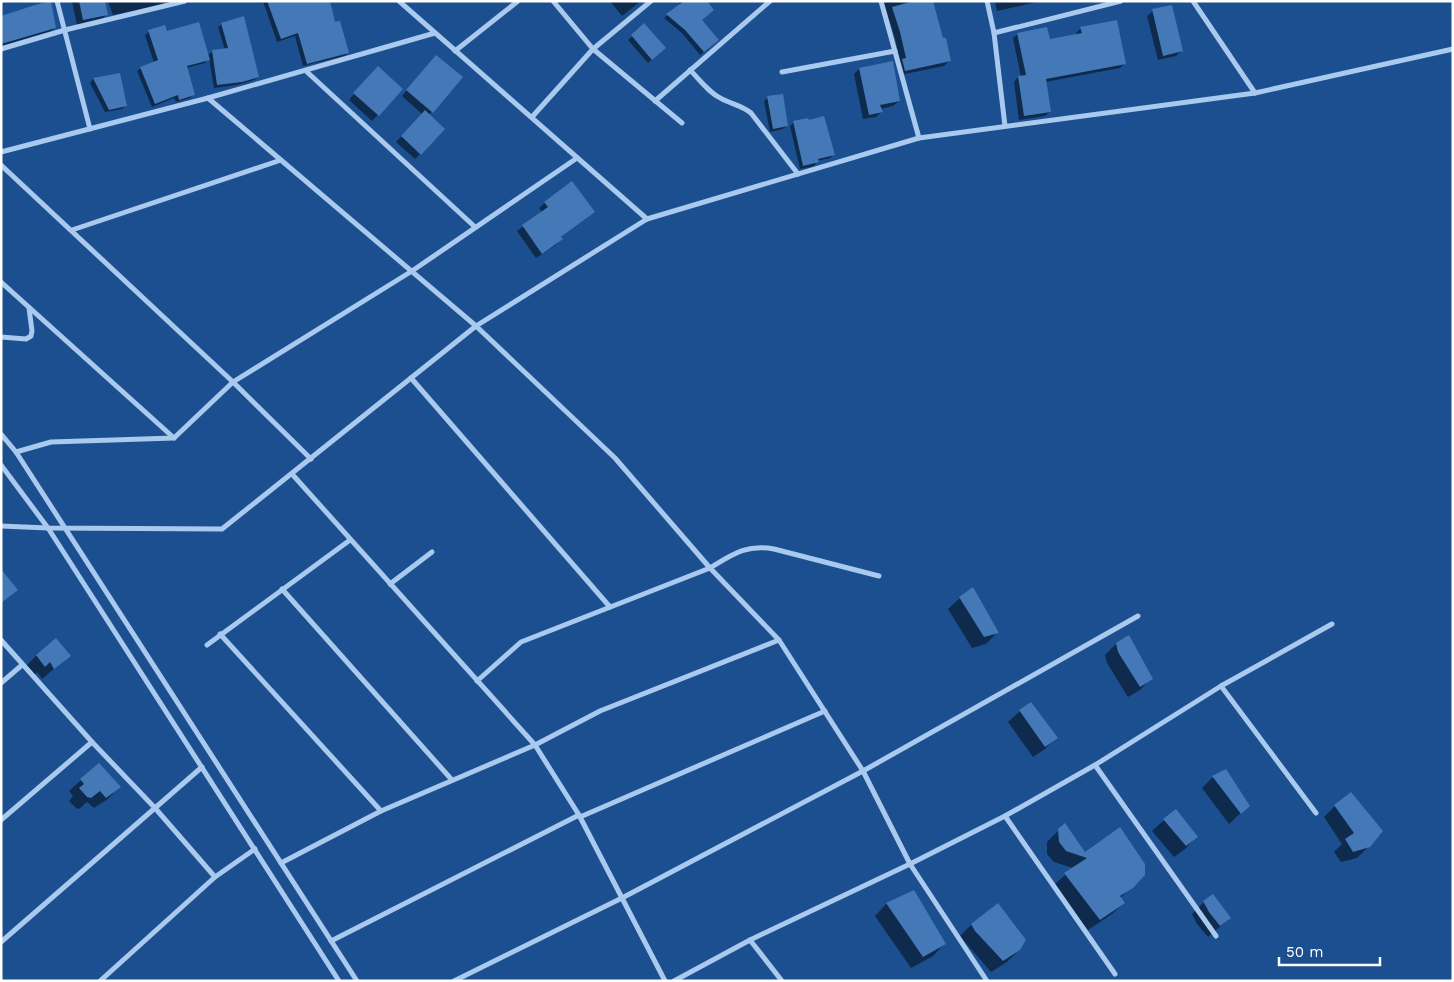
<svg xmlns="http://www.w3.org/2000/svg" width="1454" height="982" viewBox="0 0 1454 982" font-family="'Work Sans',sans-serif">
<rect width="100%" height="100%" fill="#1b4f8f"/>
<!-- shadow -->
<g fill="#0007">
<polygon points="72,1 104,1 107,14 101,20 77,25"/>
<polygon points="108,1 180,1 113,15"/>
<polygon points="263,1 328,1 334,24 348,53 344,56 303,66 295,36 277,42"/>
<polygon points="610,1 641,1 622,16"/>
<polygon points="681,1 705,1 700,20 714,43 700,55 682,33 664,18 681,5 679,3"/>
<polygon points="883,1 932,1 949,61 944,66 900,75 900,62 895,38"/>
<polygon points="995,1 1041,1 997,11"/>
<polygon points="1153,11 1182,50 1176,56 1158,60 1147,16"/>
<polygon points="1,17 55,28 51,31 1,46"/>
<polygon points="244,17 258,77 254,80 237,85 214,88 209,58 205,63 186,68 193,95 190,98 176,102 174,98 152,107 137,71 141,68 154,63 145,35 149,32 166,32 207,56 212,52 225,50 218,27 222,24"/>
<polygon points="644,25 660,52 648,63 628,40"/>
<polygon points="1081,28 1125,63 1120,68 1045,82 1050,112 1045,116 1019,120 1014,82 1018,77 1021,77 1013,38 1018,34 1049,40 1077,35 1076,33"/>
<polygon points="431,62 432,112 428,115 420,154 415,159 396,142 422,114 402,96"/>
<polygon points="859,69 899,101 893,106 880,109 882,111 876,117 863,119 854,74"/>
<polygon points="372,73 402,89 372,121 349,100"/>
<polygon points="119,74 125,106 122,109 105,112 90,83 93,79"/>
<polygon points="768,98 787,126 783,129 770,132 764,101"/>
<polygon points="794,122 834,154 830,158 817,161 814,166 800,169 790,126"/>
<polygon points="545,203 588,217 560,238 561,239 556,245 536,258 517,231 543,213 539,208"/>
<polygon points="960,598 998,632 986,644 972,648 948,609"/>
<polygon points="1116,644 1151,678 1140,690 1128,697 1107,663 1105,655"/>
<polygon points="37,655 69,656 42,679 37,672 33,677 25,667"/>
<polygon points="1020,711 1056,738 1045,749 1033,757 1008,722"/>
<polygon points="99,764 119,787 108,799 94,808 87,802 79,809 76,808 69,801 73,796 69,791"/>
<polygon points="1213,777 1248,806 1229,824 1202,788"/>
<polygon points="1335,806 1369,846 1357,858 1341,862 1334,852 1342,844 1324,817"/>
<polygon points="1176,811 1196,837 1185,849 1174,857 1152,831 1164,820"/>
<polygon points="1059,830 1084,853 1132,887 1120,898 1124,903 1112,914 1088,930 1054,885 1073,868 1054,862 1047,854 1047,842"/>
<polygon points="913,891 944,944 933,956 911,968 875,916 886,904"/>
<polygon points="1204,902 1230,918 1208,937 1197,924 1192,914"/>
<polygon points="972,924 1019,950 1007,962 991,972 960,936"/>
</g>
<!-- building -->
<g fill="#4478b7">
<polygon points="51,1 56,28 1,44 1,16 35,5"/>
<polygon points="79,1 105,1 108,15 83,20"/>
<polygon points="267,1 330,1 335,22 340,21 349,53 307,64 298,33 281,39"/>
<polygon points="684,1 707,1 714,10 702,20 719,40 704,52 685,30 666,14"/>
<polygon points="914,1 933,1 943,38 946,38 951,61 905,71 902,59 906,58 900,32 892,7"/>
<polygon points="1172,5 1183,51 1163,56 1152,9"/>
<polygon points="244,16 259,77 242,82 217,85 212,50 228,48 221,23"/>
<polygon points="1117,20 1126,64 1046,79 1051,112 1024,116 1018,76 1026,75 1017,33 1047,27 1050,39 1082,33 1080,27"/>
<polygon points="199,22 210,60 187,66 195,95 179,100 178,95 155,104 140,67 158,60 148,30 165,25 167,31"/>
<polygon points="644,23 666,48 652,60 631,35"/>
<polygon points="436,55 463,77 433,113 406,90"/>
<polygon points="893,61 900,101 880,105 883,112 869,115 859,68"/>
<polygon points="378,66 403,89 379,116 353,93"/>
<polygon points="120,73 127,106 109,110 93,78"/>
<polygon points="783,94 788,126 773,129 767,96"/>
<polygon points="425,110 445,129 421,155 401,136"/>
<polygon points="824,116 835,155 818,159 819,162 803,166 793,121 808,118 809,120"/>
<polygon points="572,181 595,212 561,237 563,239 542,254 522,225 548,207 544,202"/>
<polygon points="1,569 18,590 1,603"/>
<polygon points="973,587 999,633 984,637 959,597"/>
<polygon points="1129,635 1153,679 1140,687 1118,652 1116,643"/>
<polygon points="56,638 71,656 54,669 50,662 45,667 36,655"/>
<polygon points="1031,702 1058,738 1045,747 1019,710"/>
<polygon points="99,763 121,787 106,798 100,791 91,798 87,797 79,788 84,784 80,779"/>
<polygon points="1226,769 1250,806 1241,814 1212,776"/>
<polygon points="1351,792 1383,831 1370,847 1353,852 1345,839 1354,833 1334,805"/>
<polygon points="1176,809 1198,837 1186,846 1163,819"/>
<polygon points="1065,823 1085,852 1120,827 1145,864 1145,875 1133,888 1120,896 1125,903 1100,920 1064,873 1087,858 1066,851 1059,842 1058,829"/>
<polygon points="914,890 946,944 923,957 886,903"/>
<polygon points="1213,894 1231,918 1220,926 1209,912 1203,901"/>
<polygon points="998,903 1026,940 1020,950 1003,961 975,931 971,924"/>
</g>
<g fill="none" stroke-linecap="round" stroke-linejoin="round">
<!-- street -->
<g stroke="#a9c9ee" stroke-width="5">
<polyline points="57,1 90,129"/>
<polyline points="399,1 647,219"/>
<polyline points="553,1 593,49 682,123"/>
<polyline points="881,1 919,138"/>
<polyline points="987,1 994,33"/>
<polyline points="1193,1 1255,93"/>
<polyline points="1,49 65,30 185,1"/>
<polyline points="455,51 518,1"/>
<path d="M690,70C700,80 709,93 722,99C732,104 743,106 751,113L798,174"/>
<polyline points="306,71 475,227"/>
<polyline points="782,72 895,51"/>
<polyline points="208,98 476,326 615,458 710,568 779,640 863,771 910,864 987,981"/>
<polyline points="655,101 770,1"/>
<polyline points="532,117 593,49 651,1"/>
<polyline points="1005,126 994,33 1121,1"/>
<polyline points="1,152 208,98 435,33"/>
<polyline points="1,165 233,382 311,459"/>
<polyline points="72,230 281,160"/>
<polyline points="1,282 174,438 233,382 412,271 577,158"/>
<polyline points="1,337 26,339 31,336 32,331 29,308"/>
<polyline points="411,378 610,607"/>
<polyline points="1,434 16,452 357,981"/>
<polyline points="16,452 51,442 174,438"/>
<polyline points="1,465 48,528 339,981"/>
<polyline points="292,474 535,745 579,815 665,981"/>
<polyline points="1,526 48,528 222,529 476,326 647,219 919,138 1255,93 1453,49"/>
<polyline points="390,584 432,552"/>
<polyline points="282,589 452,780"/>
<polyline points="220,634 381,811"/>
<polyline points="1,640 92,742 155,808 1,942"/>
<polyline points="207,645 350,540"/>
<path d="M477,681L521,642L710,568C733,554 747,544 774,549L879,576"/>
<polyline points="1,683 22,665"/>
<polyline points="1221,686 1316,813"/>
<polyline points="1095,765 1216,936"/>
<polyline points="1005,816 1115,974"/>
<polyline points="580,817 825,711"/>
<polyline points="1,820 92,742"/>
<polyline points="281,863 381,811 535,745 600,711 779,640"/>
<polyline points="215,877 255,849"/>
<polyline points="750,940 782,981"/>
<polyline points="331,941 579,815"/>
<polyline points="100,981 215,877 155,808 202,767"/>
<polyline points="454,981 622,898 863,771 1138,616"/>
<polyline points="674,981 750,940 910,864 1005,816 1095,765 1221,686 1332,624"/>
</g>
</g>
<!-- border -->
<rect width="1454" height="982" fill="none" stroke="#ffffff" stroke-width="5"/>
<!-- scale -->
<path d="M1279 957v8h101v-8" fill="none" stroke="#ffffff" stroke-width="2.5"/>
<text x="1286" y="957" font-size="15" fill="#ffffff" stroke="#1b4f8f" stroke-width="4" paint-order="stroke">50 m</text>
</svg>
